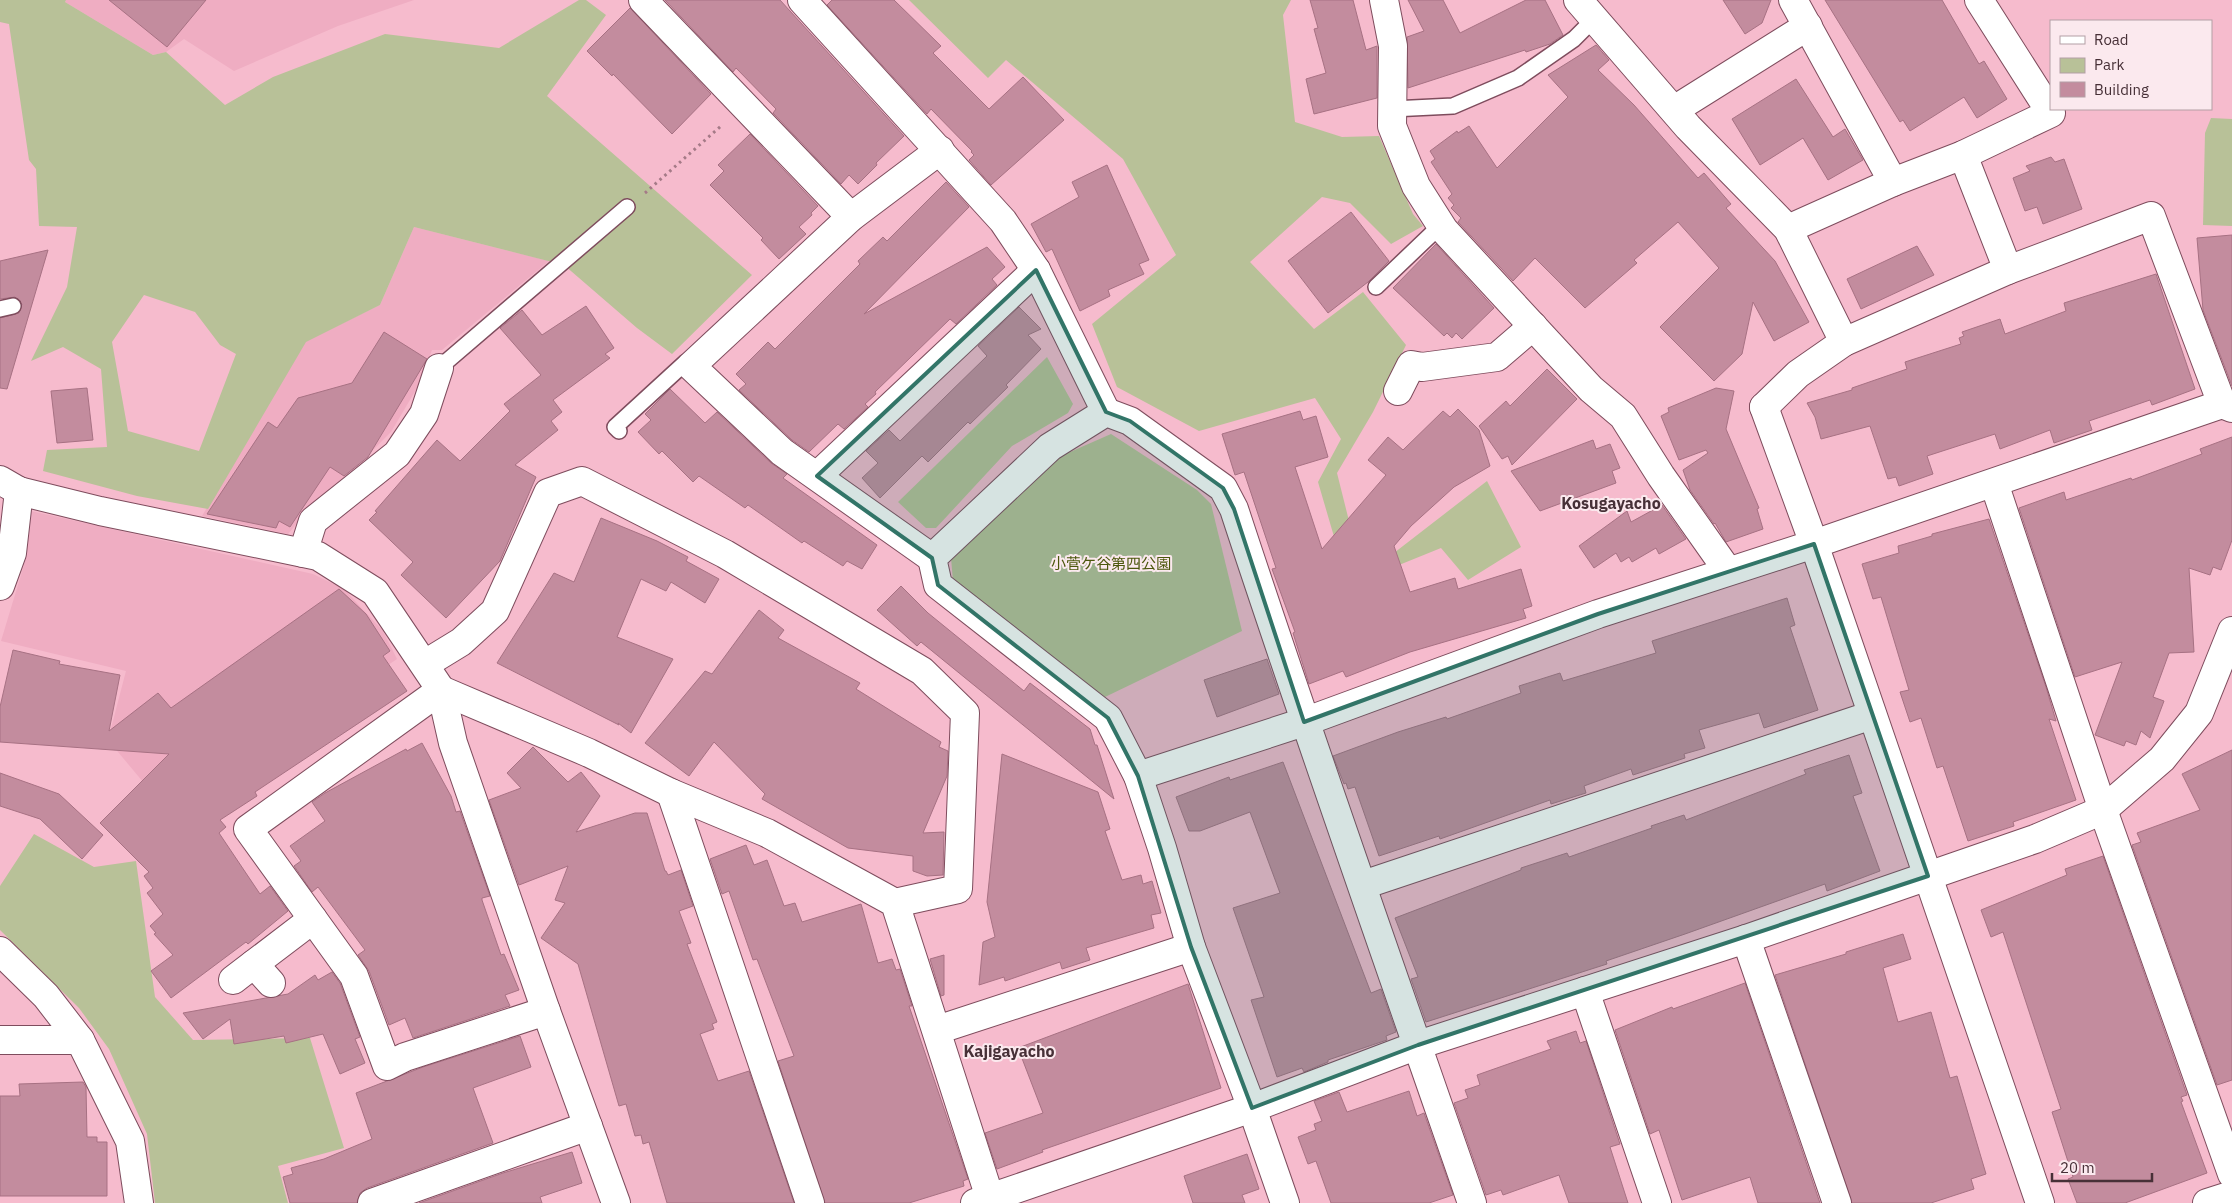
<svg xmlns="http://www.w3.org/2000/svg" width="2232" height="1203" viewBox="0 0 2232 1203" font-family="'IBM Plex Sans','Noto Sans JP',sans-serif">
<rect width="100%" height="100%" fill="#f6bbcd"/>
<!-- built -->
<g fill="#efadc2">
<polygon points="66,0 414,0 338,26 234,71 184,39 166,52 153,55 65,2"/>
<polygon points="414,227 549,261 442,350 432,350 417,388 391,432 340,483 315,502 288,534 202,516 306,341 380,305"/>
<polygon points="31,511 313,574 344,589 383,631 397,659 169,813 108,740 126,671 1,641 27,555 27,516"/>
</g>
<!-- green -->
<g fill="#b8c198" fill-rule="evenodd">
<path d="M0,0H66L65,2L153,55L166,52L225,105L273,77L385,34L499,48L579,0H586L606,15L547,96L752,275L672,354L637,328L564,265L414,227L380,305L306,342L208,509L137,496L43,471L47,450L107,447L101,369L63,347L31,361L67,287L77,227L39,226L36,169L29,160L9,24L0,22ZM144,295L195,312L220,345L236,354L199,451L128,431L112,342Z"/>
<polygon points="909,0 1291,0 1283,15 1295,122 1342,137 1379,136 1413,214 1423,226 1391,244 1350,203 1322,197 1250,262 1314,329 1363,292 1406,345 1373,412 1337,473 1352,533 1381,563 1487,481 1521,547 1468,580 1441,548 1362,580 1335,540 1318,482 1341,439 1315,398 1199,431 1117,387 1092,324 1176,255 1123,159 1006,60 988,78"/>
<polygon points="2211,118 2232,119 2232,226 2203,225 2205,133"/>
<polygon points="1047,357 1073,404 1068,413 1012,446 936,528 926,528 898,502"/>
<polygon points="1111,434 1197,490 1211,504 1242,631 1105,697 953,581 951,558 1061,456"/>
<polygon points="34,834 94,867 136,861 155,997 193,1040 310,1038 344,1148 278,1166 288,1203 155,1203 147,1134 109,1049 79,1008 0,930 0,886"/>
</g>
<!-- building -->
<g fill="#c38c9e" stroke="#a77183">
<polygon points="109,0 206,0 167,47"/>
<polygon points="665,0 780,0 904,136 876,163 877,165 858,184 849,175 841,184 773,113 776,109 736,68 733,72"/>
<polygon points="832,0 894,0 941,46 933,53 989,109 1023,77 1064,120 991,185 969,160 974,155 971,152 972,151 931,109 927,114 827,5"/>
<polygon points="1310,0 1353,0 1366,50 1377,46 1377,98 1314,114 1306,79 1326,73 1314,29 1318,28"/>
<polygon points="1408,0 1443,0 1460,33 1526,0 1545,0 1563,35 1550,44 1526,52 1525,50 1408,88 1407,37 1424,31"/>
<polygon points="1723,0 1771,0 1762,23 1745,34"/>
<polygon points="1825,0 1942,0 1979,64 1984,61 2007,99 1977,118 1964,97 1910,131 1903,120 1900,122"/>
<polygon points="630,8 711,94 672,134 613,74 612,76 587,51"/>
<polygon points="1596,45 1609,60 1598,70 1634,105 1698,178 1704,173 1731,204 1726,208 1775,261 1809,322 1774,341 1753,302 1742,354 1714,381 1660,327 1719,268 1678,222 1634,260 1637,263 1585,308 1535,258 1513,281 1458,222 1461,218 1451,208 1454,205 1448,198 1452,194 1431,162 1435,159 1430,151 1457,131 1458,133 1469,126 1497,168 1568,97 1548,75"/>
<polygon points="1796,79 1833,137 1845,129 1863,160 1828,180 1803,138 1760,165 1732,119"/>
<polygon points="750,134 818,206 811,213 812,215 799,227 806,234 779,259 761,240 763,238 710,185 724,171 718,165"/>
<polygon points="2051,157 2055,162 2064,159 2082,209 2043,224 2037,207 2025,211 2013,178 2030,171 2026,166"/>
<polygon points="1107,165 1149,260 1139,264 1144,274 1108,290 1110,296 1080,311 1052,249 1046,252 1031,224 1079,197 1072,182"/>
<polygon points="946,182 969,207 864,314 987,247 1005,267 992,279 997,285 956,324 950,319 875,392 876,394 865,404 868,407 844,429 838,424 809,452 792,440 739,390 746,384 736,374 768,342 775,349 860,264 858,261 883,237 887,241"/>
<polygon points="1351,212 1389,261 1368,282 1328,313 1288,261"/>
<polygon points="2232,235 2232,386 2203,310 2197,238"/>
<polygon points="1436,244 1494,308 1462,339 1456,333 1452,338 1447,333 1444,336 1393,288"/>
<polygon points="1917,246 1934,275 1861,309 1847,279"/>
<polygon points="48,250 7,389 0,388 0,318 19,313 22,304 15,297 0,299 0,261"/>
<polygon points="2156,274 2195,389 2152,405 2150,400 2089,421 2092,430 2054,443 2050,430 2000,449 1995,434 1927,456 1933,474 1899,486 1896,477 1888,479 1870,426 1821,439 1815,417 1807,403 1852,390 1852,388 1907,369 1905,362 1961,344 1959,338 1964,336 1962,332 2000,319 2005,334 2066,311 2064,303"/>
<polygon points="586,306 614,348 605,354 610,358 553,400 562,412 551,421 558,430 515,465 536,477 500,561 446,618 401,575 413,562 369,520 377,512 375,511 437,440 460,461 510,411 504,404 541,375 500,328 522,310 542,335"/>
<polygon points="1019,307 1041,329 1028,335 1041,349 1006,385 1008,387 970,424 968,422 928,462 922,456 880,498 862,478 878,463 866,451 889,430 900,441 987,356 978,346"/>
<polygon points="384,332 427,359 368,457 344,476 330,467 290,527 279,521 276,528 207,514 268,422 277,428 298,398 352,383"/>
<polygon points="1547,369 1577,399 1512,465 1508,456 1502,459 1479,426 1506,401 1510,406"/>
<polygon points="87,388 93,440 57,443 51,391"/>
<polygon points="1716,388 1734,391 1726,429 1759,508 1757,509 1763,529 1726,542 1715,523 1714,524 1690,490 1683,470 1708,453 1706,450 1679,460 1661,416 1669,412 1668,408"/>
<polygon points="670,389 705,423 717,412 771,463 787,474 783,478 877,545 862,569 847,561 843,566 804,541 802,543 748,505 745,508 699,476 693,482 662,451 659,454 638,432 651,420 645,414"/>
<polygon points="1458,409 1479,430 1490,466 1454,487 1411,526 1394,546 1410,592 1455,578 1458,589 1521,569 1532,606 1523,609 1526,618 1410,652 1346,677 1343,671 1309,684 1293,633 1295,632 1272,569 1276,568 1244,472 1235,475 1222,434 1300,411 1303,420 1316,416 1328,457 1295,467 1322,549 1386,475 1368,460 1388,437 1403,450 1443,411 1450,417"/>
<polygon points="2232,437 2232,540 2221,570 2213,567 2210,575 2189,568 2194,652 2169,653 2153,697 2164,701 2150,738 2141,731 2136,745 2126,741 2124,746 2095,735 2122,662 2075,677 2019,508 2064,492 2066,500 2131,478 2132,480 2202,454 2200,449"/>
<polygon points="1593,440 1596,449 1610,444 1620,468 1612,471 1616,483 1540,511 1511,471"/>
<polygon points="1662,505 1686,539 1659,554 1656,548 1632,562 1629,557 1621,562 1616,553 1594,568 1579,546 1627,511 1631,522"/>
<polygon points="601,518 657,541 688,557 686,561 719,579 705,603 671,582 666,591 641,579 617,637 673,659 631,733 618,723 619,725 497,663 554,573 574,582"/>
<polygon points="1989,519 2046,687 2056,721 2049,719 2076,800 2013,822 2014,826 1968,841 1943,766 1937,768 1921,718 1910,722 1900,692 1909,690 1881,597 1873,599 1862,564 1899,553 1898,546 1932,536 1932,534"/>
<polygon points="901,586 928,613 1024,691 1030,683 1090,729 1095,745 1097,745 1114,799 921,642 917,646 877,610"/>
<polygon points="339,589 366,614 390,651 383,656 407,691 255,792 257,796 220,820 226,827 219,833 260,894 270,886 288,911 248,944 246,942 171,998 151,971 173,955 154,934 156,933 150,926 163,914 147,893 153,888 144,876 149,872 100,823 169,754 0,742 0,707 13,650 60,661 59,664 120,675 109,731 158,693 171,708"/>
<polygon points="1787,598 1795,625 1790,627 1818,710 1764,728 1759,713 1699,730 1705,748 1684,754 1685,758 1633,775 1631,769 1584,786 1586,793 1551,804 1550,800 1440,839 1439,836 1379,856 1355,787 1348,789 1346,783 1344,784 1333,756 1398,732 1446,717 1447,719 1521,693 1519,686 1560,673 1563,681 1656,653 1652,641"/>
<polygon points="759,610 784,630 778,638 860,683 856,689 941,742 939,747 948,751 947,776 923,833 944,832 943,875 927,876 913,871 913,856 848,848 762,799 765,794 714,742 689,776 645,743 705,671 712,674"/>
<polygon points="1267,659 1279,694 1217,717 1204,680"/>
<polygon points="422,743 451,796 456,812 460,811 490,896 482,898 482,900 501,955 504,954 519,990 505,995 510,1006 413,1038 405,1018 389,1025 369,971 358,955 365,950 318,887 312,892 294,866 301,861 290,846 325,821 312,802 325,793 406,749 407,751"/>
<polygon points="533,747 568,782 581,772 600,796 576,832 635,813 647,813 665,871 666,871 668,875 681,870 693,906 679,911 691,943 687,944 717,1022 712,1024 714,1029 700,1034 718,1081 749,1071 794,1203 667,1203 649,1142 643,1144 641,1135 635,1136 626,1104 619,1106 578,964 541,938 565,903 555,900 568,866 519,885 489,800 521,788 507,773"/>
<polygon points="2232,750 2232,1080 2217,1085 2132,845 2141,842 2137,833 2200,810 2182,774"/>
<polygon points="1002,754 1098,792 1110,829 1105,831 1122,880 1141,875 1143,884 1152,881 1161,913 1151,915 1154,928 1086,948 1090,960 1062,969 1060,962 1005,981 1004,977 979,985 983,942 995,937 987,902"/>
<polygon points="1849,755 1862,793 1853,796 1880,871 1827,891 1825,884 1685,934 1606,961 1607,964 1426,1022 1411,979 1418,977 1395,918 1521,870 1521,868 1567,853 1569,857 1652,828 1651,826 1684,815 1686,820 1806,774 1804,770"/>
<polygon points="1283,762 1371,993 1381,989 1396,1032 1386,1036 1387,1040 1328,1060 1328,1062 1304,1072 1302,1068 1277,1077 1251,1000 1264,997 1233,908 1280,893 1250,812 1200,831 1189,831 1176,797 1229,777 1230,780"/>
<polygon points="0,773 59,794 103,835 82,859 40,819 0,806"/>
<polygon points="746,845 754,865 767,860 784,906 795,903 802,922 861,904 878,963 892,959 896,970 900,969 912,1006 909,1006 968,1179 963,1181 964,1186 909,1203 825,1203 778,1061 794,1056 757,959 753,960 729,891 722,894 710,859"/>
<polygon points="2103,856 2187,1095 2181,1097 2183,1101 2181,1102 2207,1173 2125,1203 2077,1203 2068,1179 2073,1177 2052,1112 2061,1109 2003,932 1991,937 1981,910 2067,875 2065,869"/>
<polygon points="1903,934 1911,959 1883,968 1898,1022 1931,1012 1950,1078 1957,1076 1986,1174 1971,1179 1974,1189 1931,1203 1852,1203 1775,975 1846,954 1846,952"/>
<polygon points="944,955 944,995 941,996 930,959"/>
<polygon points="332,972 340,983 360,1037 355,1039 365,1063 340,1074 323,1034 286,1043 284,1036 234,1044 230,1019 203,1039 183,1013 288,994 315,975 318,980"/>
<polygon points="1745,983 1820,1203 1758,1203 1750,1177 1682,1200 1659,1130 1650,1134 1615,1030 1672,1007 1673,1009"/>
<polygon points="1188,984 1221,1088 1042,1150 1043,1152 997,1169 985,1133 1043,1113 1018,1048"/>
<polygon points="1576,1031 1580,1043 1586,1041 1620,1144 1610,1147 1628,1203 1569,1203 1559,1175 1503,1195 1501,1190 1486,1195 1454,1103 1468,1098 1465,1090 1480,1085 1477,1075 1551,1049 1547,1041"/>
<polygon points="520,1036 531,1067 473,1088 493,1143 367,1188 360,1193 357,1203 290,1203 283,1177 293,1174 291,1168 324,1159 372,1139 356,1093 423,1067"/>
<polygon points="83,1082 86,1087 87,1137 97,1137 97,1142 107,1142 107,1196 0,1196 0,1096 20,1096 19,1084"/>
<polygon points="1409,1091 1417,1116 1424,1113 1453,1195 1429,1203 1331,1203 1316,1161 1308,1164 1298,1137 1316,1130 1314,1124 1322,1121 1314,1101 1339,1092 1347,1112"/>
<polygon points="572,1152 582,1183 540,1197 542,1203 419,1203 503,1173"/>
<polygon points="1247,1154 1259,1189 1242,1195 1245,1203 1193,1203 1184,1176"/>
</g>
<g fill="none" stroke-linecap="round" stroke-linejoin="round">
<defs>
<g id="service">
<polyline points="1392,109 1453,106 1518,78 1574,39 1595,18"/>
<polyline points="1376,287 1441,225"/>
<polyline points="0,309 13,306"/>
<polyline points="439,368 627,207"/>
<polyline points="619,431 615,427 686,362 691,366"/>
</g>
<g id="minor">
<polyline points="643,0 851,217"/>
<polyline points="802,0 1003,221 1036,270 1106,412"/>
<polyline points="1384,0 1393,46 1392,126 1416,186 1444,230 1591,389 1623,416 1661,476 1728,571"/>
<polyline points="1578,0 1688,127 1788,229 1844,342"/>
<polyline points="1793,0 1893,182"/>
<polyline points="1674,110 1808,26"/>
<polyline points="1963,155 2008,270"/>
<polyline points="1788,229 1893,182 1963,155 2051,113 1979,0"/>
<polyline points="1398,391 1411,365 1422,367 1497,357 1533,326"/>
<polyline points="1764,407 1798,374 1844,342 2008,270 2151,216 2222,404"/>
<polyline points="817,476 1036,270"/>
<polyline points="0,480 19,491 100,511 318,556 375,592 441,690 453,743 546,1011 616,1203"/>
<polyline points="1994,483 2103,810 2232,1174"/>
<polyline points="303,553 313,521 397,454 424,414 439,368"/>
<polyline points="932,558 782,452 691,366 851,217 940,150"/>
<polyline points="0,586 12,553 19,491"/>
<polyline points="425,664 461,642 495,611 548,493 582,481 725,554 922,671 965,713 958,889 895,903"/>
<polyline points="1138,776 1304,722 1598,614 1814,544 2222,404 2232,408"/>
<polyline points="671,793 810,1203"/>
<polyline points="1363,885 1872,715"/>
<polyline points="1746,939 1837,1203"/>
<polyline points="0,951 46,996 80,1040 130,1141 139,1203"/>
<polyline points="254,964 271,983"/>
<polyline points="233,980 313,919"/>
<polyline points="1585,991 1657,1203"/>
<polyline points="546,1011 405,1057 387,1066 354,976 248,829 441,690 589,753 671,793 767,833 895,903 990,1198"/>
<polyline points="937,1030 1191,947"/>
<polyline points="0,1040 80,1040"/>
<polyline points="372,1203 588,1126"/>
<polyline points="975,1203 1252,1108 1418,1045 1746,939 1928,876 2035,839 2103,810 2162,759 2199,713 2232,631"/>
<path d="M1285,1203L1252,1108L1191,947L1162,848L1138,776L1108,718L938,585L932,558L1050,447L1106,412L1130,421L1223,488L1234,509C1310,741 1392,972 1472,1203"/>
<polyline points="2207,1203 2232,1195"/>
</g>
<polyline id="tertiary" points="1764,407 1814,544 2040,1203"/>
</defs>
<!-- service casing -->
<use href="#service" stroke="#7e4c5d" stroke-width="18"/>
<!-- minor casing -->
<use href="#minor" stroke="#7e4c5d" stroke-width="30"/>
<!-- tertiary casing -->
<use href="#tertiary" stroke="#7e4c5d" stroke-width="30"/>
<!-- path -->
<polyline stroke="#a57a87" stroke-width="3" stroke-dasharray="2.5 4" stroke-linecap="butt" points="645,193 721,126"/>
<!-- service -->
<use href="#service" stroke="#fff" stroke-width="15"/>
<!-- minor -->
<use href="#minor" stroke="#fff" stroke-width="28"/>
<!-- tertiary -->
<use href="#tertiary" stroke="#fff" stroke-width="28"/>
</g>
<!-- marked area -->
<path fill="#327568" fill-opacity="0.2" stroke="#327568" stroke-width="4" stroke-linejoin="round" d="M1036,270L1106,412L1130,421L1223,488L1234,509L1304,722L1598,614L1814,544L1928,876L1418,1045L1252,1108L1191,947L1138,776L1108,718L938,585L932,558L817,476Z"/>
<g text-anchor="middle" stroke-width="4" stroke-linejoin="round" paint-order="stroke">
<!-- park labels -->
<g font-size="15" fill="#4c570c" stroke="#fbe9ee">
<text x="1111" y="569">小菅ケ谷第四公園</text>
</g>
<!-- neighbourhood labels -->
<g font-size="16" font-weight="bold" fill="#473037" stroke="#fbe9ee">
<text x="1611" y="509">Kosugayacho</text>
<text x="1009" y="1057">Kajigayacho</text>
</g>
</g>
<!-- legend -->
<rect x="2050" y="20" width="162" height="90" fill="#fbe9ee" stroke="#b39fa5"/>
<rect x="2060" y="36" width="25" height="8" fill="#ffffff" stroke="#b39fa5"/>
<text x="2094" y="45" font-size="15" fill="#473037">Road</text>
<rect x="2060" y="58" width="25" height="15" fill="#b8c198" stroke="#b39fa5"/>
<text x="2094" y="70" font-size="15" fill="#473037">Park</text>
<rect x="2060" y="82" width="25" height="15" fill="#c38c9e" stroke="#b39fa5"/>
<text x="2094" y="95" font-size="15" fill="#473037">Building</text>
<!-- scale -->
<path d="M2052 1173v8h100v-8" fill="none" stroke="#473037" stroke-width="2.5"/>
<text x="2060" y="1173" font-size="15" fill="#473037" stroke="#fbe9ee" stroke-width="4" paint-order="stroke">20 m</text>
</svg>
